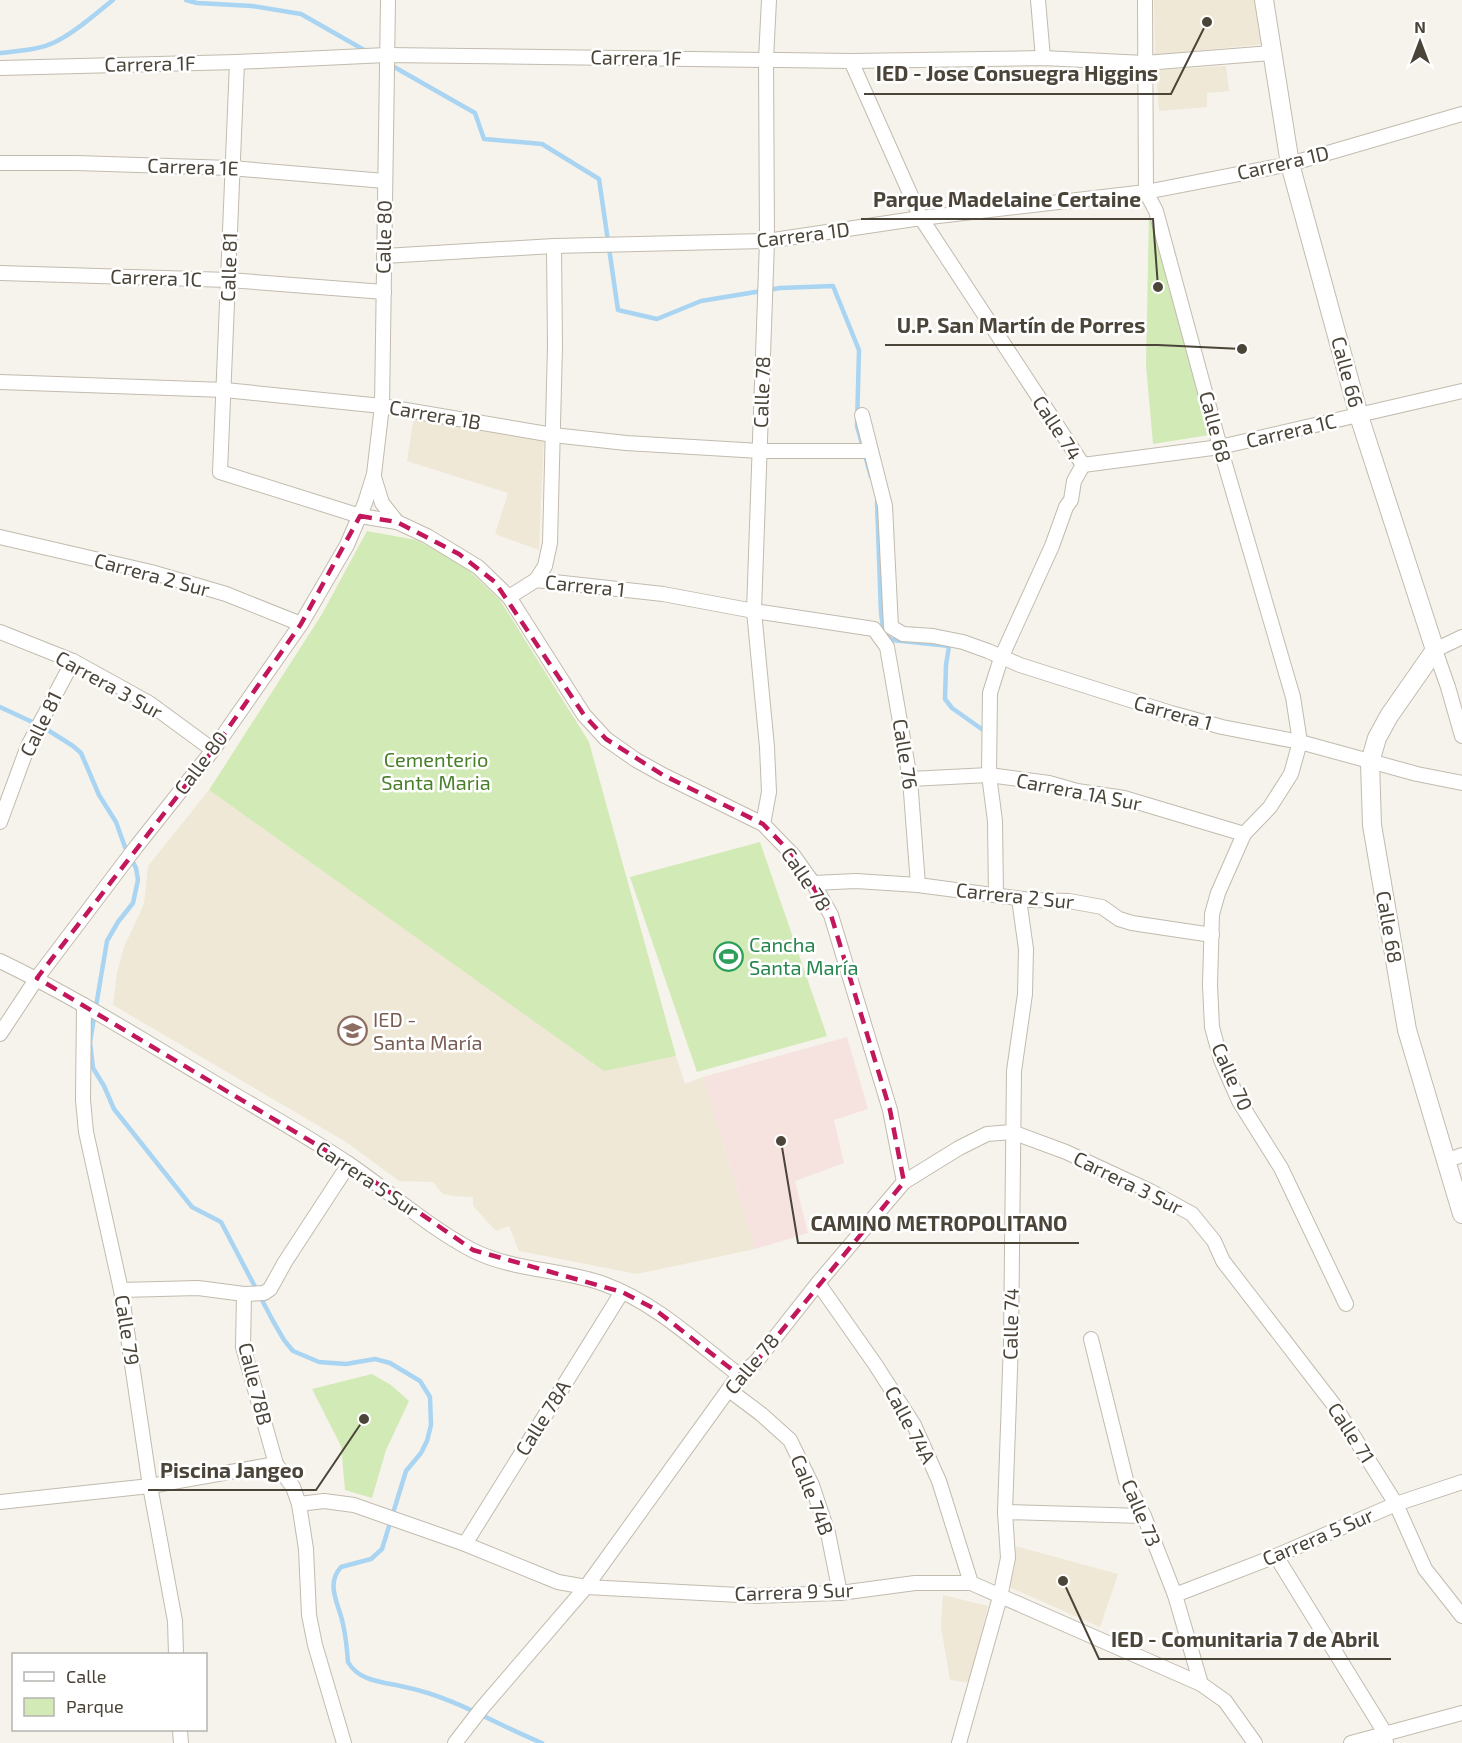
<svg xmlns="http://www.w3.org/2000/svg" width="1462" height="1743" viewBox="0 0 1462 1743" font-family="'Exo 2',sans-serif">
<rect width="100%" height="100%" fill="#f6f3ec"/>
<!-- education -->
<g fill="#efe8d6">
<polygon points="1154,0 1256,0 1264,44 1155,55"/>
<polygon points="1226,66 1229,91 1207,93 1207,107 1159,111 1156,70"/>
<polygon points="414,416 544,438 539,550 495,534 508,493 407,461"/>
<polygon points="209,790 604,1070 676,1056 685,1084 703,1077 755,1249 637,1274 519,1251 509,1226 496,1231 473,1206 473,1197 453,1196 443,1194 433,1182 399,1181 346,1142 113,1005 117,973 124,947 144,904 148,866"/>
<polygon points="1015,1546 1118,1574 1100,1627 1009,1587 1015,1564"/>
<polygon points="943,1595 988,1606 971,1683 950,1680 941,1627"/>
</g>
<!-- medical -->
<polygon fill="#f6e3e0" points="847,1037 868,1109 834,1120 844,1163 795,1181 808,1233 755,1249 703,1077"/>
<!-- green -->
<g fill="#d2eab5">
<polygon points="1149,214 1209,435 1153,444 1146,365"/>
<polygon points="367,531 416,540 460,562 500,600 589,742 676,1056 604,1071 209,790 322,614"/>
<polygon points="760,842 827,1036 697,1072 630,877"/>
<polygon points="372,1374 391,1385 409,1401 386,1450 372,1498 345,1490 341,1446 312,1389"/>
</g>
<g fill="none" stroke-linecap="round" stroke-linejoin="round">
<!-- stream -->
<g stroke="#a9d4f2" stroke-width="4.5">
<polyline points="186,0 197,3 252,6 301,14 366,51"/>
<path d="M0,53C18,51 39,50 55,42C76,32 95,14 113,0"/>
<polyline points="389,64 475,113 484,139 542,144 599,179 618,310 657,319 701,301 780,288 833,286 859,350 857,426 871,477"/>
<polyline points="877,502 881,613 884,635 892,640 949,646 946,665 945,699 952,708 983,730"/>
<path d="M0,707L43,727L73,746L81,753L99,795L116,822L125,847L136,868L138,880L133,903L118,922L107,941L90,1042L93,1068L104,1086L114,1109L192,1207L221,1222L273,1321L284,1340L293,1351L319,1362L346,1364L375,1359L390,1363L420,1381L430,1397L431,1425L427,1441L421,1453L406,1471L382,1549L371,1559L341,1567C325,1585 339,1604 343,1624C346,1637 347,1649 348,1662C359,1682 385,1682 405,1687C454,1697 497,1725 542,1743"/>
</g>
<defs>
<g id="minor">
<polyline points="1038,0 1043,58"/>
<polyline points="1145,0 1146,192 1156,211 1220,447 1293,697 1300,742 1291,774 1270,807 1244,834 1218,893 1212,914 1210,985 1212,1027 1221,1060 1239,1101 1281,1168 1346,1304"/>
<polyline points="851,61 921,218 1083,465"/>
<polyline points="237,62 220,472 360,516 397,522 427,536 478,567 509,597 584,715 606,739 636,760 663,775 763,824 793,855 813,883 831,915 890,1110 904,1182"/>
<polyline points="0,68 237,62 386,55 851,61 1043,58 1145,63 1271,53"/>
<polyline points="0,163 76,163 231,168 385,181"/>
<polyline points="384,256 554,246 767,241 921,218 1146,192 1290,164 1462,114"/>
<polyline points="0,273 229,280 384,292"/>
<polyline points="0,382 225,390 382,406 553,435 626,443 760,451 870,451"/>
<polyline points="862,415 885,506 891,627 903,634 933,636 963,642 988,651 1020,665 1171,713 1222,727 1300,742 1417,774 1462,783"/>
<polyline points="1083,465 1220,447 1462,391"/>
<polyline points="374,477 382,503 397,522"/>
<polyline points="0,537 151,572 226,594 301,624"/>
<polyline points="536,580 545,566 550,543 555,346 554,246"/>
<polyline points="509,597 536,580 663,594 754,611 874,629 887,647 910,779 918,885"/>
<polyline points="0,632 73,661 149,703 213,750"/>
<polyline points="1462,637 1435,650 1448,687 1462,736"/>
<polyline points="910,779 989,775 1049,783 1077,791 1124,798 1244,834"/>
<polyline points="0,822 28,746 73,661"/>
<polyline points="763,824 769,792 767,747 754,611 767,241 766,59 769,0"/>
<polyline points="813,883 856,881 918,885 1031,900 1069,901 1102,907 1119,919 1132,923 1212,935"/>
<polyline points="996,895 995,821 989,775 990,693 1001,658 1052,546 1066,507 1071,500 1074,481 1083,465"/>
<path d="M0,961C71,995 138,1037 205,1077C253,1106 303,1133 349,1164C390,1192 428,1227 472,1250C513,1271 562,1269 604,1284C656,1303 696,1342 739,1375"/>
<polyline points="84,1005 83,1100 86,1132 121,1290 150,1486 175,1621 176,1654"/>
<polyline points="0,1034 37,978 136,847 213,750 301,624 347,545 365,503 374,474 382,406 388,0"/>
<polyline points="1445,1161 1462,1155"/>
<polyline points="818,1283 875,1364 914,1425 939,1481 971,1583"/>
<polyline points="121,1290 198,1288 244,1294 264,1293 270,1289 285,1262 349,1164"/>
<polyline points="244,1294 243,1347 276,1464 293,1487 299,1504 306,1549 309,1615 315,1645 344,1743"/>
<polyline points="1091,1339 1126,1480 1144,1516 1175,1595 1201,1684"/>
<polyline points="729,1390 761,1414 790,1440 812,1485 828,1533 840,1593"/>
<polyline points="0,1502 150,1486 276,1464"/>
<polyline points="299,1504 324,1501 354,1505 465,1544 558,1582 586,1587 758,1596 840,1593 915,1583 971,1583 1201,1684 1225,1701 1255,1743"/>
<polyline points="1005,1512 1144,1516"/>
<polyline points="465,1544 622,1292"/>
<polyline points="1276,1556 1385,1733 1386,1743"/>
<polyline points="1175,1595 1276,1556 1396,1504 1462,1482"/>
<polyline points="180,1730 181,1743"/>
<polyline points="455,1743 482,1708 586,1587 739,1375 755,1363 818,1283 904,1182 959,1148 987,1134 1012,1132 1066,1152 1150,1191 1192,1214 1214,1241 1223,1261 1334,1405 1396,1504 1425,1569 1462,1616"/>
<polyline points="959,1743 1000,1597 1008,1558 1005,1512 1011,1342 1014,1071 1025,994 1026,949 1019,899"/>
<polyline points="1351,1743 1462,1713"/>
</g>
<polyline id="tertiary" points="1264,0 1290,164 1359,416 1435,650 1389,716 1377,738 1370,762 1372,825 1407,1030 1462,1214"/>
</defs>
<!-- minor casing -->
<use href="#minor" stroke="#c2bbae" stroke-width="16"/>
<!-- tertiary casing -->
<use href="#tertiary" stroke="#c2bbae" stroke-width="20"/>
<!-- minor -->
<use href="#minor" stroke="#fff" stroke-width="14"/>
<!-- tertiary -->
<use href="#tertiary" stroke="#fff" stroke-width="18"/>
</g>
<!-- marked area -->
<path fill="none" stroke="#c2185b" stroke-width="4.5" stroke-dasharray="12 8" stroke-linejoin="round" d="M360,516L397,522L459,554L495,582L584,715L606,739L663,775L763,824L793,855L831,915L890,1110L904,1182L755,1363L739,1375L653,1308L622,1292L473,1250L349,1164L37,978L213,750L301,624Z"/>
<!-- icons -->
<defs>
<symbol id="stadium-ring" viewBox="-11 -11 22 22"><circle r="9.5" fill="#fff" stroke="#2e9e5b" stroke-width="1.5"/><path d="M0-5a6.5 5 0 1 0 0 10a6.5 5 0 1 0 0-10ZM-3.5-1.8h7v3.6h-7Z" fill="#2e9e5b"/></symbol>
<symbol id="school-ring" viewBox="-11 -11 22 22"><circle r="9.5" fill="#fff" stroke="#8d6e63" stroke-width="1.5"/><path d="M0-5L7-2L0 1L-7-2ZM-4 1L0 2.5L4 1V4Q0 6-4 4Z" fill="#8d6e63"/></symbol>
</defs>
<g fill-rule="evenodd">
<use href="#stadium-ring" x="712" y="940" width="33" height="33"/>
<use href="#school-ring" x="336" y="1014" width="33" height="33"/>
</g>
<g text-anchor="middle" stroke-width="5" stroke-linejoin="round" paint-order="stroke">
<!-- street labels -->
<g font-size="20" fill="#4b4439" stroke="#fff">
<text transform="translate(636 58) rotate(1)" y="7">Carrera 1F</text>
<text transform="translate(150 64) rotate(-1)" y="7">Carrera 1F</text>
<text transform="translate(1283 163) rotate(-13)" y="7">Carrera 1D</text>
<text transform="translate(193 167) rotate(2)" y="7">Carrera 1E</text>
<text transform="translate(803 235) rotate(-7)" y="7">Carrera 1D</text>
<text transform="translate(384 237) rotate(-89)" y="7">Calle 80</text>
<text transform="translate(229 267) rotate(-88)" y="7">Calle 81</text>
<text transform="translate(156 278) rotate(2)" y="7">Carrera 1C</text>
<text transform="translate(1347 372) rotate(75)" y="7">Calle 66</text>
<text transform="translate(762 392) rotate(-88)" y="7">Calle 78</text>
<text transform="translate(435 415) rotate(10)" y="7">Carrera 1B</text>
<text transform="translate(1215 427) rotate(75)" y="7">Calle 68</text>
<text transform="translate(1057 428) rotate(57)" y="7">Calle 74</text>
<text transform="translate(1291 431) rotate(-13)" y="7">Carrera 1C</text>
<text transform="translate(152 575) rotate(15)" y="7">Carrera 2 Sur</text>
<text transform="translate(585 586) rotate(6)" y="7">Carrera 1</text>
<text transform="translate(109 685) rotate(29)" y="7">Carrera 3 Sur</text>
<text transform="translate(1173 713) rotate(16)" y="7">Carrera 1</text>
<text transform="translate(41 724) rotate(-64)" y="7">Calle 81</text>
<text transform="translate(905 754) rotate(81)" y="7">Calle 76</text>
<text transform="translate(201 763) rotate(-53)" y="7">Calle 80</text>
<text transform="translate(1079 792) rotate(11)" y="7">Carrera 1A Sur</text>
<text transform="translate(806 879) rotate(56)" y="7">Calle 78</text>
<text transform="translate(1015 896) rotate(6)" y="7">Carrera 2 Sur</text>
<text transform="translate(1389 927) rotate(80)" y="7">Calle 68</text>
<text transform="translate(1232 1077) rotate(66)" y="7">Calle 70</text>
<text transform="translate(367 1179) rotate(34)" y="7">Carrera 5 Sur</text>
<text transform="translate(1128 1183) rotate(26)" y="7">Carrera 3 Sur</text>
<text transform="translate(1011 1324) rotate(-89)" y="7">Calle 74</text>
<text transform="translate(127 1330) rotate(81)" y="7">Calle 79</text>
<text transform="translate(752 1364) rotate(-50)" y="7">Calle 78</text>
<text transform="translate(255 1384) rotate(76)" y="7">Calle 78B</text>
<text transform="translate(543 1418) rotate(-58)" y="7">Calle 78A</text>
<text transform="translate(910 1425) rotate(62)" y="7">Calle 74A</text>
<text transform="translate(1351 1433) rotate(57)" y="7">Calle 71</text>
<text transform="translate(812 1495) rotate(69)" y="7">Calle 74B</text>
<text transform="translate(1141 1513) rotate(67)" y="7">Calle 73</text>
<text transform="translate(1318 1537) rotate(-23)" y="7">Carrera 5 Sur</text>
<text transform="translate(794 1592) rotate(-2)" y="7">Carrera 9 Sur</text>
</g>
<!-- park labels -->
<g font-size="20" fill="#4a7f2a" stroke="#fff">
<text x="436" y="767">Cementerio<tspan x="436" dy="23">Santa Maria</tspan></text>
</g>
<!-- leisure labels -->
<g font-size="20" fill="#27864d" stroke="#fff" text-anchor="start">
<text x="749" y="952">Cancha<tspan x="749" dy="23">Santa María</tspan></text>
</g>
<!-- education labels -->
<g font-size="20" fill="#785e54" stroke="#fff" text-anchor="start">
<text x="373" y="1027">IED -<tspan x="373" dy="23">Santa María</tspan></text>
</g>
</g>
<!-- callouts -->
<path fill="none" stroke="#4b4439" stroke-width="2" d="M1207 22L1171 94H864M1158 287L1153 219H861M1242 349L1158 345H885M781 1141L798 1243H1079M364 1419L316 1490H148M1063 1581L1099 1659H1391"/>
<g fill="#4b4439" stroke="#fff" stroke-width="2">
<circle cx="1207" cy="22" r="6"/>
<circle cx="1158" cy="287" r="6"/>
<circle cx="1242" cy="349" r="6"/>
<circle cx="781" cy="1141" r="6"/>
<circle cx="364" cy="1419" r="6"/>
<circle cx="1063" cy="1581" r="6"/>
</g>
<g font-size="21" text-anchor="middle" font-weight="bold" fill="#4b4439" stroke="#fff" stroke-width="5" stroke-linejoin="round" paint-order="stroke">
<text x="1017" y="81">IED - Jose Consuegra Higgins</text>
<text x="1007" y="207">Parque Madelaine Certaine</text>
<text x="1021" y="333">U.P. San Martín de Porres</text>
<text x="939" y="1231">CAMINO METROPOLITANO</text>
<text x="232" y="1478">Piscina Jangeo</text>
<text x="1245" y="1647">IED - Comunitaria 7 de Abril</text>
</g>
<!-- legend -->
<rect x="12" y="1653" width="195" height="78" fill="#ffffff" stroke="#b7b4b0" stroke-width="1.5"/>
<rect x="24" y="1672" width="30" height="9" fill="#ffffff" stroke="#b7b4b0" stroke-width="1.5"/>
<text x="66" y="1683" font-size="18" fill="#4b4439">Calle</text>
<rect x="24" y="1698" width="30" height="18" fill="#d2eab5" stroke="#b7b4b0" stroke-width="1.5"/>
<text x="66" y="1713" font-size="18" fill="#4b4439">Parque</text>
<!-- north arrow -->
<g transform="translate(1420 42)" stroke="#ffffff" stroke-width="4.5" paint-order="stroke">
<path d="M0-4.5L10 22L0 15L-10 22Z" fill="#4b4439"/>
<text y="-9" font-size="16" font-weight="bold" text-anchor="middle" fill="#4b4439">N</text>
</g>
</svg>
